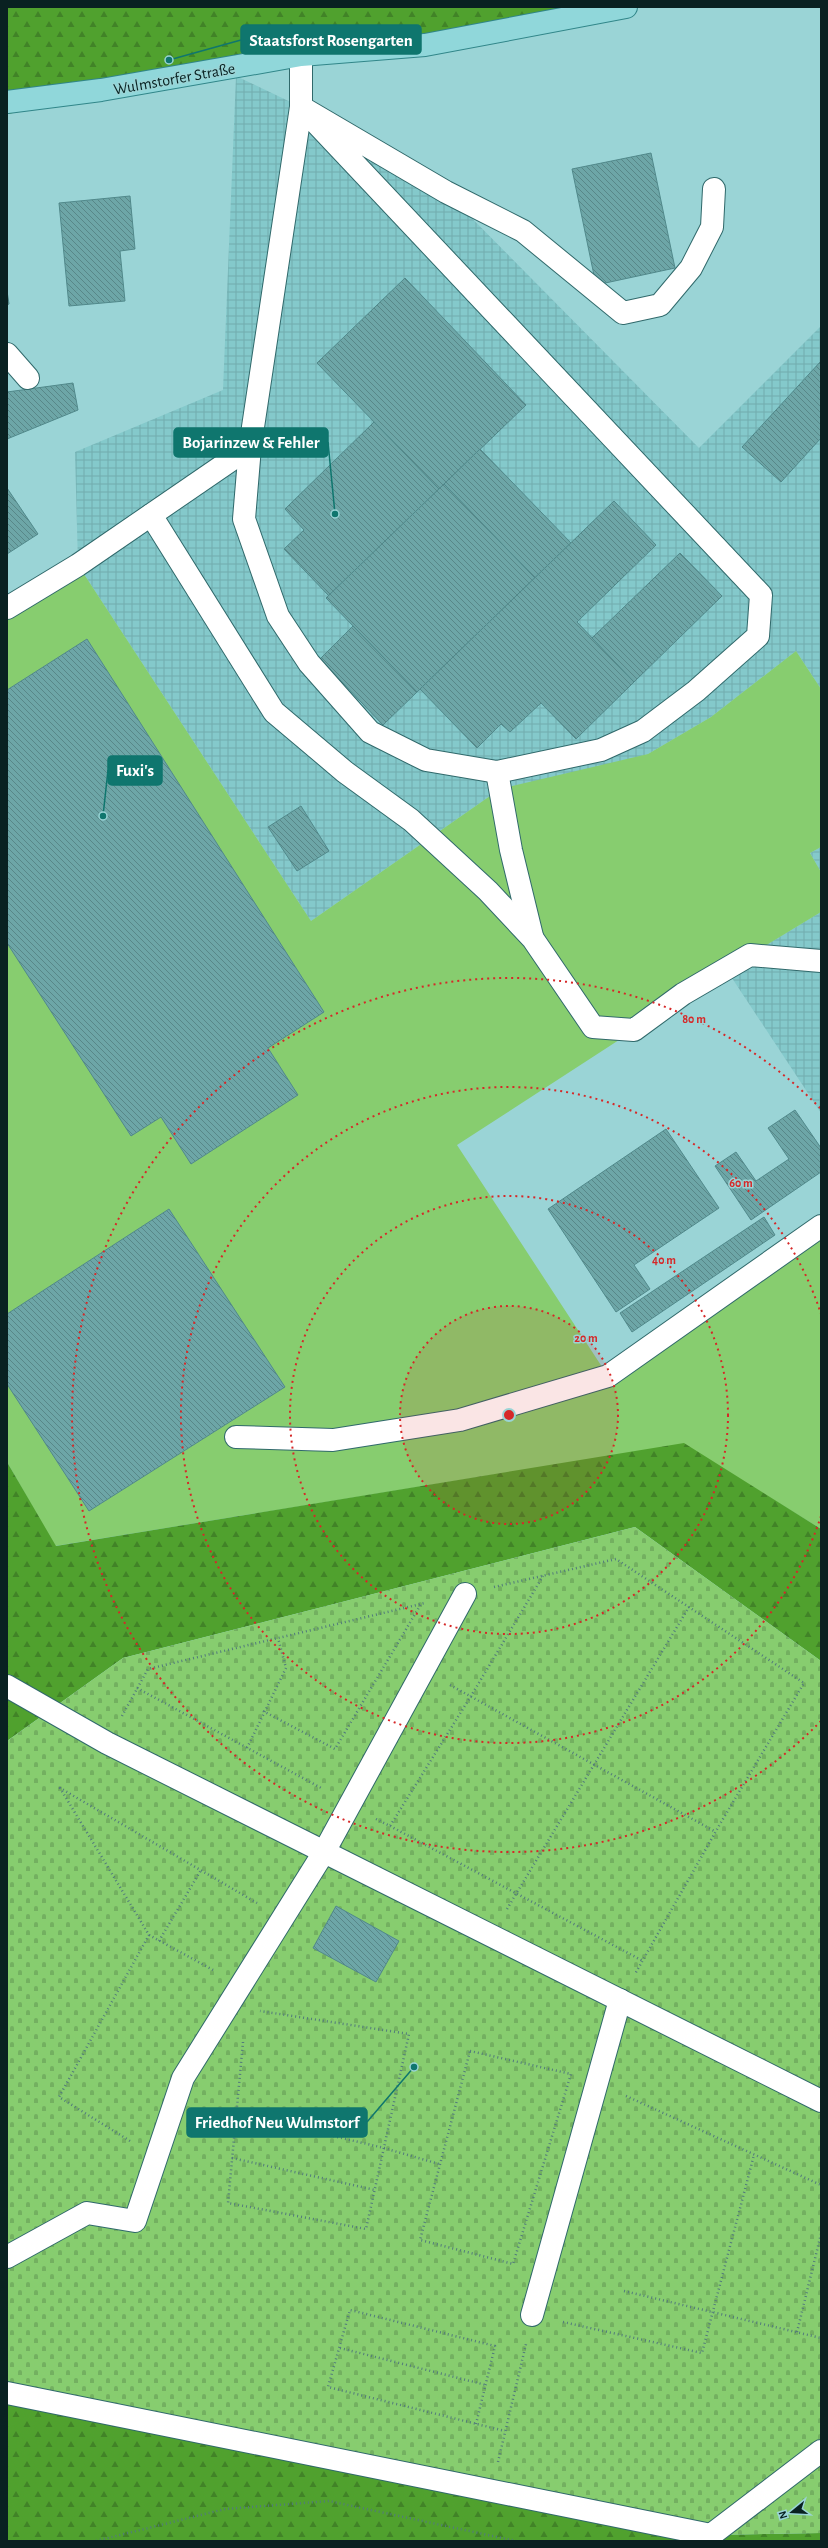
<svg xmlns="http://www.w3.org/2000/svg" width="828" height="2548" viewBox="0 0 828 2548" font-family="'Alegreya Sans',sans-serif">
<defs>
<pattern id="industrial-grid" width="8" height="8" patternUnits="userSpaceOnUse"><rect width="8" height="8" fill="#84c9cb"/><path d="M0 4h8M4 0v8" fill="none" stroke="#71acae"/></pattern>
<pattern id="forest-firs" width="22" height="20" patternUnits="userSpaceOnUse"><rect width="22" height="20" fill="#50a12e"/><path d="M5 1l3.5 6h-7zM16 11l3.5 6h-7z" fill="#418327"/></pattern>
<pattern id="cemetery-stones" width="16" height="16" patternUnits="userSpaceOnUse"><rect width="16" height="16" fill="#87cd6f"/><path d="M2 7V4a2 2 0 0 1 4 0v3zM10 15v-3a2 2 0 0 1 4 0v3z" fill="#73b060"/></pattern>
<pattern id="building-back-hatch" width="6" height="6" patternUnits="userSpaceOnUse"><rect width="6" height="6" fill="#6da6a7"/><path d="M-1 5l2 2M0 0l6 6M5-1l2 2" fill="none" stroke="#588788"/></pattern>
</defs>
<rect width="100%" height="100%" fill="#9ad4d6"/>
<!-- industrial -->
<g fill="url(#industrial-grid)">
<polygon points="236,76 301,107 446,192 699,448 821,326 821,689 796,651 711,717 648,754 600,768 500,789 311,921 78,565 75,452 223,390"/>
<polygon points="821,847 821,872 810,853"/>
<polygon points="821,912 821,1113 726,969"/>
</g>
<!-- green -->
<polygon fill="#87cd6f" points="78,565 311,921 500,789 648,754 711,717 796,651 821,689 821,847 810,853 821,872 821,912 750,955 457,1145 608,1376 821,1226 821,1529 683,1444 55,1546 7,1462 7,608"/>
<!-- forest -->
<g fill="url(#forest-firs)">
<polygon points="7,7 632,7 7,114"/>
<polygon points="684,1443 821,1529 821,1661 635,1527 123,1658 7,1741 7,1462 56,1546"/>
<polygon points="7,2393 711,2535 821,2533 821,2541 7,2541"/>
</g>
<!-- cemetery -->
<polygon fill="url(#cemetery-stones)" points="635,1527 821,1661 821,2533 711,2535 7,2393 7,1741 123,1658"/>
<!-- building -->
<g fill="url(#building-back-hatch)" stroke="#51898b">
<polygon points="651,153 675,268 596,285 572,169"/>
<polygon points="130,196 135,249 120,251 125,301 69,306 59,203"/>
<polygon points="405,278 526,405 439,489 317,363"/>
<polygon points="7,291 9,304 7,305"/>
<polygon points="821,361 821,438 781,482 742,447"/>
<polygon points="73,383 78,410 7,439 7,392"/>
<polygon points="374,422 439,489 329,596 284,549 304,530 285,509"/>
<polygon points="480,449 571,543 535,578 444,484"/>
<polygon points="444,484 535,578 417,692 326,598"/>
<polygon points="7,488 38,534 7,554"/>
<polygon points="614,501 656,545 577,622 634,682 576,739 541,703 510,732 501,724 477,748 420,689"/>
<polygon points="680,553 722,596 634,682 592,638"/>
<polygon points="353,626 417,692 383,725 320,659"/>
<polygon points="87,639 324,1012 268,1048 298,1095 191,1164 161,1117 131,1136 7,943 7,690"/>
<polygon points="301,806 329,851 297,871 268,827"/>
<polygon points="795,1110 821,1148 821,1172 751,1220 715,1166 736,1152 756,1181 789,1159 768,1128"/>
<polygon points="666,1129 719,1208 634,1265 650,1289 616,1312 548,1209"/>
<polygon points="169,1209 285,1387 89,1511 7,1384 7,1314"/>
<polygon points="764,1217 775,1235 632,1332 620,1313"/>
<polygon points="336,1906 399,1941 376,1982 313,1948"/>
</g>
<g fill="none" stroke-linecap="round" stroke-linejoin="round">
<defs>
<g id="minor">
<polyline points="301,55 301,107 761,595 758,636 696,691 643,731 601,750 497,772 426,760 370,732 309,663 278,616 244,519 250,447 301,107 446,192 523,231 623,313 660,305 691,268 712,227 714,189"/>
<polyline points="7,354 28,378"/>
<polyline points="151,515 274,712 345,772 411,820 488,891 533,939 593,1027 634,1030 683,994 750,955 821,961"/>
<polyline points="7,608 78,565 250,447"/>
<polyline points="497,772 511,850 532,936"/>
<polyline points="236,1437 333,1440 460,1420 608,1376 821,1226"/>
<polyline points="7,1686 107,1743 821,2101"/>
<polyline points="7,2257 87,2213 135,2221 183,2078 324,1852 465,1594"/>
<polyline points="532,2315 620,2000"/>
<polyline points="7,2393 711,2535 821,2451"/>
</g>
<polyline id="major" points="7,102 101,90 301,55 425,45 626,7"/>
</defs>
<!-- minor casing -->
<use href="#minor" stroke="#30696b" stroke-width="24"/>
<!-- major casing -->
<use href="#major" stroke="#318689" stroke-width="24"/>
<!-- path -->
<g stroke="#527b7c" stroke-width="2.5" stroke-dasharray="1 3" stroke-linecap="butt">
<polyline points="494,1587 616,1559 804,1683 720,1824 635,1974"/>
<polyline points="450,1685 716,1832"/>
<polyline points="137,1688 323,1789"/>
<polyline points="263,1711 335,1749 421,1604"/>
<polyline points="122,1716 148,1669 425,1603"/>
<polyline points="247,1748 286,1668 278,1638"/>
<polyline points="376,1819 390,1826 471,1696 543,1576"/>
<polyline points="390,1826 643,1961"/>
<polyline points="507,1909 689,1607"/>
<polyline points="149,1935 215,1971"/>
<polyline points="159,1941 201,1870"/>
<polyline points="243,2042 228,2203 366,2229 409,2034 260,2011"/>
<polygon points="470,2051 571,2074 513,2264 420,2240"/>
<polyline points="626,2096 821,2185"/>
<polyline points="236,2113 384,2148 439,2164"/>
<polyline points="130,2141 59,2097 149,1935 60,1788 257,1903"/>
<polyline points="232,2158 375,2190"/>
<polyline points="624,2291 821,2338"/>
<polyline points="563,2322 702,2353 754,2155"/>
<polyline points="797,2332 821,2234"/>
<polyline points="340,2348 486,2385"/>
<polyline points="476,2424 495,2346 350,2310 328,2387 505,2431"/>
<polyline points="498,2462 526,2344"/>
<polyline points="96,2541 225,2509 329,2501 516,2541"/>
</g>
<!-- minor -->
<use href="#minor" stroke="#fff" stroke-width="22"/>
<!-- major -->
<use href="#major" stroke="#90d7da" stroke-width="22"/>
</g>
<!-- distance rings -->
<circle cx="509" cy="1415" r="109" fill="#d62828" fill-opacity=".12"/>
<g fill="none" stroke="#d62828" stroke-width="2" stroke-dasharray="2 4">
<circle cx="509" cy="1415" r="109"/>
<circle cx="509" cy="1415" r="219"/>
<path d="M821 1516A328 328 0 1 1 821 1314"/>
<path d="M821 1721A437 437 0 1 1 821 1109"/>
</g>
<g text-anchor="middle" stroke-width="3" stroke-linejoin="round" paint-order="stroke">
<!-- street labels -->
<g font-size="16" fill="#092121" stroke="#9ad4d6">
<text transform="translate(174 78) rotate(-10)" y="6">Wulmstorfer Straße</text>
</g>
</g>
<circle cx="509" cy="1415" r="6" fill="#d62828" stroke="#9ad4d6" stroke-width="2"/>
<g font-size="12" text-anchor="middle" font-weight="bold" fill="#d62828" stroke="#9ad4d6" stroke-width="3" stroke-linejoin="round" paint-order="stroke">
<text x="694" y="1023">80 m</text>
<text x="741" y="1187">60 m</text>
<text x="664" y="1264">40 m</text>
<text x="586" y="1342">20 m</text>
</g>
<!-- callouts -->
<path fill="none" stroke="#0f766e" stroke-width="1.5" d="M169 60L241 40M335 514L328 442M103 816L108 770M414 2067L367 2122"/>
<g fill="#0f766e" stroke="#9ad4d6" stroke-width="1.5">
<circle cx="169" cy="60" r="4"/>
<circle cx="335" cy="514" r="4"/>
<circle cx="103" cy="816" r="4"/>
<circle cx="414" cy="2067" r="4"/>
</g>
<g fill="#0f766e" stroke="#0f766e" stroke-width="1.5">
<rect x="241" y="25" width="180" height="29" rx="4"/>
<rect x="174" y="428" width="154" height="29" rx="4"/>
<rect x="108" y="756" width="54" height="29" rx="4"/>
<rect x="187" y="2108" width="180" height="29" rx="4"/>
</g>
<g font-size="17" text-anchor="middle" font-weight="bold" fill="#fff">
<text x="331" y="46">Staatsforst Rosengarten</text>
<text x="251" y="448">Bojarinzew &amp; Fehler</text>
<text x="135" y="776">Fuxi's</text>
<text x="277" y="2128">Friedhof Neu Wulmstorf</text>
</g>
<!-- border -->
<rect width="828" height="2548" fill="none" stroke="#092121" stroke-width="16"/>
<!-- north arrow -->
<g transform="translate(792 2512) rotate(252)" stroke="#9ad4d6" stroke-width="3" paint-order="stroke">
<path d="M0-3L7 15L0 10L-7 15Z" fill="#092121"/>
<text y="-6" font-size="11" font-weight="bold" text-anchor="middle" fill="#092121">N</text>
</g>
</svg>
